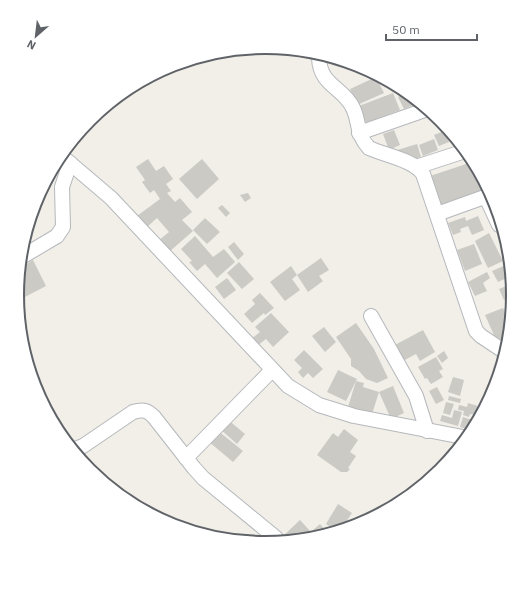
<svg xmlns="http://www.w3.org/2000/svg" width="530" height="591" viewBox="0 0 530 591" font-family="'IBM Plex Sans',sans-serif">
<rect width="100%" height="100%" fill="#f1efe8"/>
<!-- building -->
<g fill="#cccac5">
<polygon points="376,77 384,93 357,105 350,89"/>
<polygon points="393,93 400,110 366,123 359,106"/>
<polygon points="402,95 411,101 413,105 404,109 398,97"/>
<polygon points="394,130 400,145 389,150 383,134"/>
<polygon points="444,131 449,142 439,146 434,135"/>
<polygon points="434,139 438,150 423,156 419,145"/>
<polygon points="417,144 421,157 410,160 394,151"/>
<polygon points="148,159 156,171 164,166 173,179 166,184 171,191 167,193 175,202 180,198 192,212 182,220 193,231 169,252 158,241 169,232 157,218 147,227 137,216 160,199 154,190 150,193 142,182 145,180 136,167"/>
<polygon points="202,159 219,179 197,199 179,179"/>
<polygon points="469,163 489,192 443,210 430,176"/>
<polygon points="248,193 251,198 245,202 240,195"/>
<polygon points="222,205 230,213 226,217 218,208"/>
<polygon points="478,216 484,230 472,235 468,226 460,229 461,232 453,235 448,223 465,217 466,221"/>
<polygon points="205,218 220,232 207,244 193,230"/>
<polygon points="489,233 503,261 488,268 475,241"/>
<polygon points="195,236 213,257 224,249 235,262 217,278 205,264 197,271 189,262 192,261 181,249"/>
<polygon points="234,242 244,254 238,260 228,247"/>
<polygon points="474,244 482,264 465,271 457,250"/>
<polygon points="321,258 329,270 319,276 323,281 308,292 297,275"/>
<polygon points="33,260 46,286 23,298 18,289 23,266"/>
<polygon points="239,262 254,279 242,289 227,273"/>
<polygon points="506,265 509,277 498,282 492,271"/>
<polygon points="291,266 297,275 292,279 300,290 285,301 270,282"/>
<polygon points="487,272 490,278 483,283 487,291 475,296 468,282"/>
<polygon points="227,278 236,290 224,299 215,287"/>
<polygon points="511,284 513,297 504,300 499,289"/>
<polygon points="260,293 274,308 265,315 264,313 252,323 244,314 255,304 252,300"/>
<polygon points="503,308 508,321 504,339 497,342 485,315"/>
<polygon points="271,313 289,332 273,347 266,339 257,346 251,339 260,332 255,327"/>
<polygon points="356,323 374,349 388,378 377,383 366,379 359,371 351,366 351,359 336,337"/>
<polygon points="324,327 336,342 325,352 312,336"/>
<polygon points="423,330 435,352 420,361 416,354 401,362 393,346"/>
<polygon points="304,350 323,369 313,378 308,373 303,378 298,372 302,368 294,360"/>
<polygon points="444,351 448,358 442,363 437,356"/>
<polygon points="436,357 443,369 439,371 443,377 431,384 427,378 425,379 418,367"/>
<polygon points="338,370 357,379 346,401 327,392"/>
<polygon points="453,377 464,380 460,396 448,392"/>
<polygon points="356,381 364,383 363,387 379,392 372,414 348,407"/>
<polygon points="393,386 404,413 391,419 379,392"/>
<polygon points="437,387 444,400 436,404 429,391"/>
<polygon points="449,396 461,399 460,403 448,400"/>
<polygon points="446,402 454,404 450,415 443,413"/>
<polygon points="468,403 478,406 476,415 470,414 469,417 463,415 464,411 458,410 459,405 467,407"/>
<polygon points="454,410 462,412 458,426 440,421 442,415 452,418"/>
<polygon points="463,417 472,420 468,429 460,427"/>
<polygon points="227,419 245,434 237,444 219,428"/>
<polygon points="344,429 358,440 350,452 356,456 348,468 350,469 347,472 341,472 317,455 333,433 338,437"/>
<polygon points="217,430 243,451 233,462 208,441"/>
<polygon points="338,504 352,513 342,528 335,530 326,524"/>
<polygon points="300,520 311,532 307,535 284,540 282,537"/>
<polygon points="320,524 326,531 316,533 313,530"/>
</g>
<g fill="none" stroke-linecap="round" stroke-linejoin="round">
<defs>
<g id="street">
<path d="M319,58C320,86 343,87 353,108C360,123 356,134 369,148C384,155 414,160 423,174L476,331L481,336L502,350"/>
<polyline points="359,133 425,110"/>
<polyline points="64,158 111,198 288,386 319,405 354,416 463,437"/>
<polyline points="416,167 462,152"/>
<polyline points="486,197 499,225"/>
<polyline points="437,214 490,195"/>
<polyline points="25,255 57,236 63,227 62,187 70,163"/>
<polyline points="371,316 416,396 427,431"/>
<path d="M75,449L83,446L133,412C143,409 147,410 154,417L194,468L203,478L276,538"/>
<polyline points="186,458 272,370"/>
</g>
</defs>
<!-- street casing -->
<use href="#street" stroke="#b5b8bc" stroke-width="16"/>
<!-- street -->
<use href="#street" stroke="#fff" stroke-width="14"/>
</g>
<!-- crop -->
<path d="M0 0H530V591H0ZM24 295a241 241 0 1 1 482 0a241 241 0 1 1-482 0Z" fill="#fff" fill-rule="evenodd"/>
<path fill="none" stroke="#5f6368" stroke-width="2" d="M24 295a241 241 0 1 1 482 0a241 241 0 1 1-482 0Z"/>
<!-- north arrow -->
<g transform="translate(36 36) rotate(208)" stroke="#ffffff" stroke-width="3" paint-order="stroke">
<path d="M0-3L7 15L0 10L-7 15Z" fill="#5f6368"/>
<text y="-6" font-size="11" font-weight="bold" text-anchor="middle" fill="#5f6368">N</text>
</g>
<!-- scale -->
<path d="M386 34v6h91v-6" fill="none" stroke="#5f6368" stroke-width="2"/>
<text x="392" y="34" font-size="12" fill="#5f6368" stroke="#ffffff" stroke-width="3" paint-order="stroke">50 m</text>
</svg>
